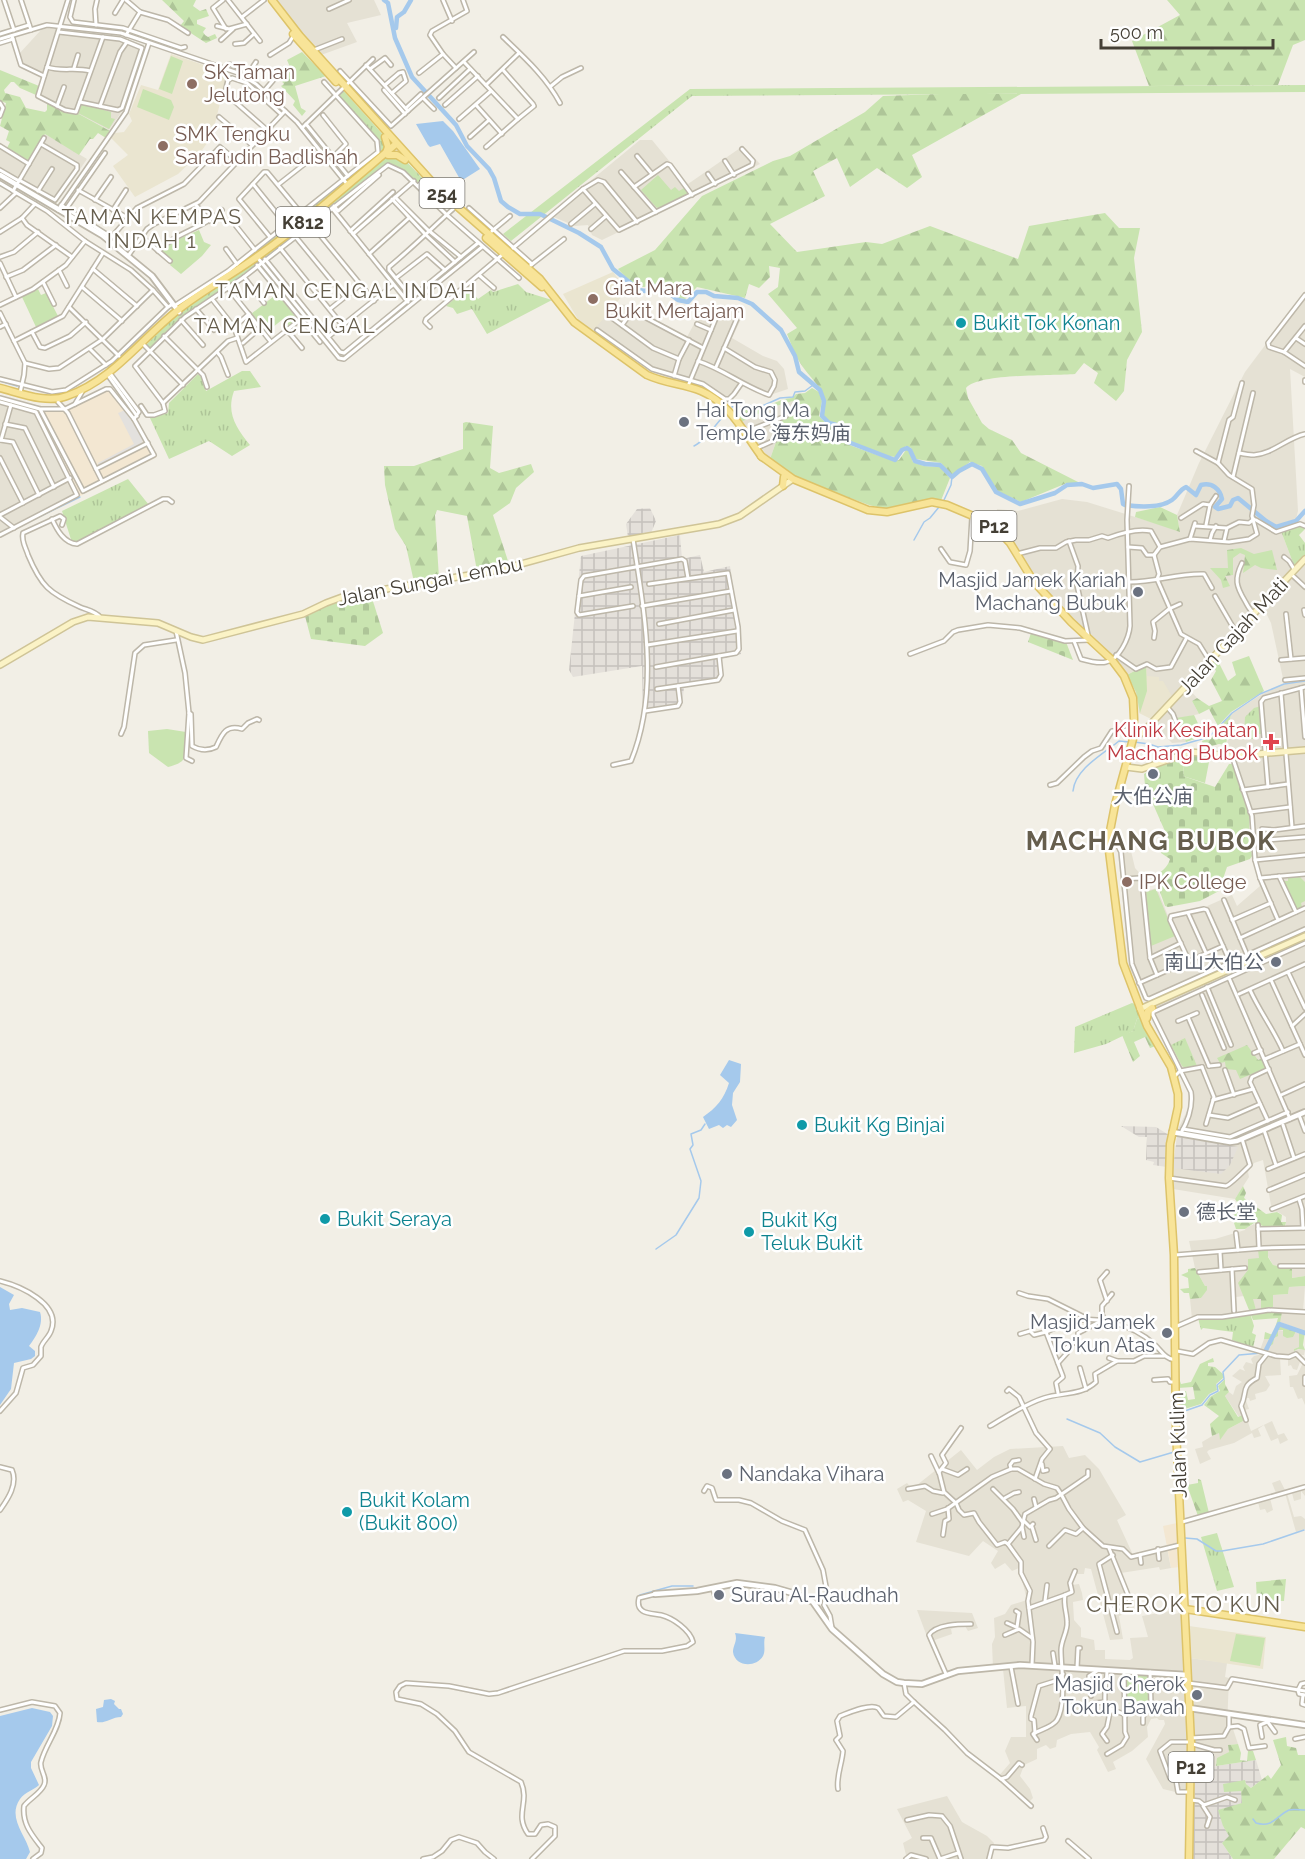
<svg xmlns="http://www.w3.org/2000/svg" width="1305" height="1859" font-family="Raleway,'Noto Sans SC',sans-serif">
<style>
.residential{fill:#e5e1d4}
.commercial{fill:#f3e7d2}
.industrial{fill:url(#industrial-grid)}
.education{fill:#eae5d0}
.grass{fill:url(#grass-tufts)}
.forest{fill:url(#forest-firs)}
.cemetery{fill:url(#cemetery-stones)}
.park{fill:#c9e4b0}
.parking{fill:#e3e1de}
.water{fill:#a5c9ec}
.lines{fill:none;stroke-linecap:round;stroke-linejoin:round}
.stream{stroke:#a5c9ec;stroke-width:1.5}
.river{stroke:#a5c9ec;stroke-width:4.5}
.minor-casing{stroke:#bdb7a9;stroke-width:6}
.tertiary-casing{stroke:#bdb7a9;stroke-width:8}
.secondary-casing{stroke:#cfc497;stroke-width:8}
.primary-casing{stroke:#ddc369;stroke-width:9}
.minor{stroke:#fff;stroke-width:3}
.tertiary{stroke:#fff;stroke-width:4.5}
.secondary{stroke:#fbf3c6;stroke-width:5}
.primary{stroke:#f8e498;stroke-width:6}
.education-dot{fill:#8d6e63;stroke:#fff;stroke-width:2}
.culture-dot{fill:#0f9aa8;stroke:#fff;stroke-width:2}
.worship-dot{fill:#6b7280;stroke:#fff;stroke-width:2}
.health-dot{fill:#e0444e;stroke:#fff;stroke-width:2}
.labels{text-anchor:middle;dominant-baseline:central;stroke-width:5;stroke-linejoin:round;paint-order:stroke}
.shield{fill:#fff;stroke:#7c7972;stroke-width:1.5}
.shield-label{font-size:18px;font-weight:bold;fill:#443f35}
.education-label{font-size:20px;fill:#785e54;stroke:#fff;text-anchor:start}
.culture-label{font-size:20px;fill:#0d838f;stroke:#fff;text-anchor:start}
.worship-label{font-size:20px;fill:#5b616d;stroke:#fff;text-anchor:start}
.street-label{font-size:20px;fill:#443f35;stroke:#fff}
.health-label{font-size:20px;fill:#be3a42;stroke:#fff;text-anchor:end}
.neighbourhood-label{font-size:21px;letter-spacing:1.5px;fill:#665e4d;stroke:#fff}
.quarter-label{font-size:22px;letter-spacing:1.5px;fill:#665e4d;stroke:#fff}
.district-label{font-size:26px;font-weight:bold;letter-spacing:1.5px;fill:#665e4d;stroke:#fff}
</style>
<defs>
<pattern id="industrial-grid" width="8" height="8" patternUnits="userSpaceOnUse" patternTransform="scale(1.5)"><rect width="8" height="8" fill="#e4e0da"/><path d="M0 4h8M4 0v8" fill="none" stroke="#c5c1bc"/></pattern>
<pattern id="grass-tufts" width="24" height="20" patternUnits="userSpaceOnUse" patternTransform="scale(1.5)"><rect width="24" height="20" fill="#c9e4b0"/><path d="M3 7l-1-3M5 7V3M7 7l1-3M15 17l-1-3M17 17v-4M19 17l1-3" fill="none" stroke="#aec598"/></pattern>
<pattern id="forest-firs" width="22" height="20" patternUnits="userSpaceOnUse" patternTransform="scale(1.5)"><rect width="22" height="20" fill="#c9e4b0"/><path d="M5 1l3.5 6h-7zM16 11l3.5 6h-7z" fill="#aec598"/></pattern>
<pattern id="cemetery-stones" width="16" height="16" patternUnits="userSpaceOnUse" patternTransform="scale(1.5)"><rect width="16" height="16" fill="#c9e4b0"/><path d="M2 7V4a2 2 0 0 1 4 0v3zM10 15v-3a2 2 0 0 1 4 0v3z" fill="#aec598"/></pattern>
</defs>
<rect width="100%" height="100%" fill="#f2efe6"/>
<g class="residential">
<polygon points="275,0 374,0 381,15 347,23 357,42 321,55"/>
<polygon points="48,28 120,37 144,45 145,49 125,107 109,130 77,113 38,97 46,75 23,64 19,54 41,30"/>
<polygon points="45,134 87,159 56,204 0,171 0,145 29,162"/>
<polygon points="640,140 652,140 688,184 743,146 760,164 602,240 592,235 588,225 575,226 549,215"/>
<polygon points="1305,292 1305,377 1290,369 1298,511 1296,519 1286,522 1281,531 1295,568 1173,698 1159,681 1147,677 1145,665 1127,675 1120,663 1071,617 1035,577 1006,532 996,525 997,509 1018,511 1062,499 1087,502 1180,531 1177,515 1199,463 1245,372"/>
<polygon points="615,304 629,305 687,337 701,311 739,311 742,317 732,338 763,356 777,361 784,369 788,389 767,396 742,385 733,398 735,402 730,405 702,386 664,376 650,370 594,329"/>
<polygon points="0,397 36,405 80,496 0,535"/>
<polygon points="793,401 794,403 781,428 770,459 741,422 773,407"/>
<polygon points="1305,563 1305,680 1284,683 1271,623 1263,607"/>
<polygon points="1305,681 1305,1276 1292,1278 1292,1269 1273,1265 1268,1256 1259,1258 1249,1267 1244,1296 1236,1297 1237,1313 1198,1316 1192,1319 1190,1299 1201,1298 1205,1286 1195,1268 1189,1241 1215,1239 1245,1230 1246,1228 1254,1224 1257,1227 1286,1227 1286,1217 1278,1212 1272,1211 1263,1160 1254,1163 1248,1172 1249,1177 1235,1199 1173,1189 1173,1168 1178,1129 1188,1109 1189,1093 1129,967 1118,852 1115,840 1118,838 1125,849 1131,851 1135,868 1144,878 1145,891 1157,888 1168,916 1205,907 1232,895 1237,906 1260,886 1254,860 1254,819 1232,754 1227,745 1231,714 1259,696 1274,688 1285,684"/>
<polygon points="1188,688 1197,698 1192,701 1199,714 1176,719 1186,742 1172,743 1154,725"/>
<polygon points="1305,1286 1303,1311 1305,1310 1305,1331 1280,1322 1281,1312 1257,1313 1252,1299 1261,1299 1273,1307 1273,1295 1288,1294 1289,1287"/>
<polygon points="1278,1330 1299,1333 1299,1347 1294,1349 1305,1350 1304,1355 1301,1355 1305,1361 1305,1405 1302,1398 1298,1399 1293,1387 1290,1387 1289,1376 1297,1375 1303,1363 1300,1362 1297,1370 1293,1369 1291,1365 1288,1366 1288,1358 1280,1358 1281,1375 1265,1376 1270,1385 1266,1391 1255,1394 1256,1399 1250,1401 1249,1398 1245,1398 1249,1409 1244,1410 1251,1431 1272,1421 1278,1435 1284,1433 1288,1440 1280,1444 1278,1438 1271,1441 1264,1425 1258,1429 1261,1436 1254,1438 1252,1433 1234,1443 1209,1450 1207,1452 1211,1459 1200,1464 1195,1449 1203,1447 1202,1442 1219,1432 1220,1439 1228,1429 1245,1420 1239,1417 1225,1396 1229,1392 1233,1395 1236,1386 1242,1382 1232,1376 1240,1369 1245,1371 1243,1367 1246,1362 1253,1364 1251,1359 1254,1356 1263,1354 1260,1350 1264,1339 1269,1339 1267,1347 1270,1347"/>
<polygon points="1063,1446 1069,1458 1085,1455 1099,1469 1126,1515 1117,1520 1134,1557 1167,1548 1171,1568 1160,1570 1159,1567 1121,1573 1135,1610 1119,1616 1123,1639 1110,1640 1091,1569 1085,1568 1084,1574 1075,1574 1072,1585 1079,1584 1082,1593 1083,1600 1073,1602 1074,1620 1081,1628 1081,1637 1094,1640 1095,1650 1105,1650 1105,1659 1130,1660 1133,1658 1130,1638 1148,1637 1142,1616 1170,1611 1172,1615 1182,1612 1191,1676 1190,1658 1227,1663 1225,1677 1229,1678 1227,1727 1233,1729 1238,1744 1228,1745 1229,1752 1217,1761 1216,1766 1189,1778 1188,1795 1163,1789 1146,1759 1165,1724 1164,1720 1159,1720 1157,1718 1151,1719 1147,1727 1148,1737 1132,1751 1113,1762 1116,1769 1108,1772 1097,1750 1099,1747 1090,1732 1071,1734 1057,1740 1056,1747 1050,1749 1046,1745 1037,1749 1037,1759 1024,1765 1020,1776 1030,1789 1033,1798 1026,1805 997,1778 1010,1763 1005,1751 1011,1737 1026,1737 1026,1706 1007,1708 1003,1669 993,1668 992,1644 995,1637 994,1618 1005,1614 1011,1605 1027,1600 1019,1568 1012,1571 1005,1563 995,1569 991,1563 998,1551 983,1541 969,1556 916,1542 926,1511 908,1500 903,1502 897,1489 907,1483 912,1489 961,1450 977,1470 994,1457 1010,1449"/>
<polygon points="1280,1480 1285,1490 1305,1486 1305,1496 1301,1491 1301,1499 1294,1501 1292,1493 1287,1493 1294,1517 1301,1516 1305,1519 1305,1529 1296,1532 1285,1493 1270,1498 1273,1510 1267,1513 1265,1509 1260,1510 1257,1498 1276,1493 1272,1483"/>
<polygon points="917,1610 972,1613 978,1628 968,1631 965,1626 960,1625 951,1629 952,1634 929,1642"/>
<polygon points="947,1796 962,1822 987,1836 994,1843 990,1859 907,1859 903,1843 912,1838 897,1809"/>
</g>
<g class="commercial">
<polygon points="107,386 112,387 134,414 157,457 80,496 36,405 53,409 68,406"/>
<polygon points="1177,1523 1180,1567 1171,1568 1163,1526"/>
</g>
<g class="industrial">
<polygon points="650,508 656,521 651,533 628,537 626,524 637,509"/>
<polygon points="680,535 682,559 700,555 704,572 730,566 741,654 722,659 722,681 684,687 682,706 643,713 642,666 573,677 569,670 581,556"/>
<polygon points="1121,1126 1156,1127 1169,1135 1167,1167 1153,1165 1154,1162 1146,1160 1147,1137 1139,1137"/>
<polygon points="1177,1137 1238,1147 1230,1165 1221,1174 1173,1168"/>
<polygon points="1256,1760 1262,1780 1251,1788 1246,1784 1246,1781 1241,1790 1242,1803 1223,1826 1230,1836 1222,1843 1233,1859 1192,1859 1195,1776 1216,1766"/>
</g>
<g class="education">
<polygon points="171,54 204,65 208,74 219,77 227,74 212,136 200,153 178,174 135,197 113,166 128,155 111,138 115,133 124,132 132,121 129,114 141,85 158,90"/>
<polygon points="613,272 627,290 593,331 579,321 563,294"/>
<polygon points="1146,665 1147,676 1159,677 1159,681 1163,681 1173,698 1153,720 1139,713 1136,692 1127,675"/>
<polygon points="1189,1626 1266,1637 1263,1669 1190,1658"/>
</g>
<g class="grass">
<polygon points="1305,85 1305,92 692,96 511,241 503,234 690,89"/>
<polygon points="342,89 385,137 388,144 376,163 388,155 405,160 424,180 418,186 403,172 390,165 244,277 185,317 150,351 145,346 179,312 247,265 177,310 174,306 228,271 378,152 378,144 336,96"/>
<polygon points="518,284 526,292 552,300 487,334 472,309 457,314 453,308 446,306 468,287 478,299 491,290 493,292"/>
<path d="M242 371H250L261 387 234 391C226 413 236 428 250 445L232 456 209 441 169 459 150 418 168 413 169 403 198 374 202 378 206 391Z"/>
<polygon points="128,479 149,505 73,546 62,511"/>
<polygon points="1301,525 1305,529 1299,535 1305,543 1305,556 1295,568 1281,531"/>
<polygon points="1261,706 1262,734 1258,734 1258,739 1249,739 1244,735 1245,717 1254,708"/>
<polygon points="1194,715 1204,736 1186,742 1176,718"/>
<polygon points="1132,1003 1135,1004 1141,1017 1137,1019 1133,1031 1106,1044 1074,1053 1075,1027"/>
<polygon points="1185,1038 1197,1066 1185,1068 1182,1066 1171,1045"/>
<polygon points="1250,1313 1254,1326 1252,1333 1256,1335 1253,1348 1232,1340 1233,1332 1203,1328 1201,1330 1198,1318"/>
<polygon points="1217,1533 1234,1587 1217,1591 1201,1537"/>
</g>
<g class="forest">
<polygon points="162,0 196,0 193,6 200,11 206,9 209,16 197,20 197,24 206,28 203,32 205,35 208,37 215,34 217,38 206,43 180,26 184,21"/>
<polygon points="1167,0 1305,0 1305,40 1293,45 1278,85 1149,86 1132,41 1180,15"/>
<polygon points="302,52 326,76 295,86 301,108 306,111 302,116 293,105 295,101 281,86 284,84 277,76 284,78 289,74 290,67 287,60"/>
<polygon points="0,70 39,86 36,95 20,88 14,82 11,82 4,90 5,93 20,97 26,108 45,112 47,110 47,102 66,112 77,113 110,131 106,138 98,133 93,139 90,139 79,155 45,134 29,161 7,148 10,142 6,140 9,131 0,126 6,103 0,101"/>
<path d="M940 94H1021L912 155 922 177 907 188 877 168 850 187 837 158 813 171 825 196 770 224 797 252 866 242 882 244 930 226 1018 259 1029 226 1105 213 1119 228H1140L1134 258 1142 332 1127 360 1124 391 1116 401 1094 383 1098 373 1084 363 1075 374C1053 376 979 373 966 388L968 398 982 423 989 429 1012 440 1021 453 1082 484 1067 483 1021 502 997 491 982 466 970 462 952 476 941 463 916 459 911 448 906 446 895 457C879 455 855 447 844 436 840 433 839 427 837 423L829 421 823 415C828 387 812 383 799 361 794 353 791 343 787 334L797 328 768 294 778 287 780 268 769 266 770 277 759 288 749 284 745 298 697 287 685 299 679 298 664 283 644 287H635L618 269 655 250 702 196 773 161 790 156 865 112 883 96Z"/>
<path d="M812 388 819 392 822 401 819 416 826 423 835 427 841 442 894 461 899 460 906 450H909L913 462 924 466 940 467 950 478 940 503 927 499 885 509 869 505 796 478 770 459 781 428 778 420 786 418 794 403 793 401 773 407 741 422 734 408C743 405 750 410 759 409 770 407 777 399 792 398L796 394 805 393Z"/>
<polygon points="466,422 493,426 490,468 499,473 531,464 534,472 516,488 510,503 493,515 509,564 477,571 467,516 437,510 435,515 439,578 414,582 406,546 395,529 385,485 384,466 414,466 463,449 463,423"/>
<polygon points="1160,507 1177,515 1180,532 1135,517 1136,512"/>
<polygon points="1241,548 1254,554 1272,550 1277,570 1261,568 1255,565 1243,573 1245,555 1240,553 1233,558 1233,575 1225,576 1230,586 1223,588 1221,580 1210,568 1228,568 1227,550"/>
<polygon points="1249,656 1264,691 1231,712 1218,726 1209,709 1199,714 1192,701 1197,698 1209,706 1222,701 1211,680 1216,671 1211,664 1216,657 1228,681 1236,675 1232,662"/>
<polygon points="1231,714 1226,745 1219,744 1204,748 1202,741 1212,737"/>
<polygon points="1186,753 1207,755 1206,758 1200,758 1201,763 1209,762 1205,783 1183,776 1184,763 1181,757"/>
<polygon points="1141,1017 1156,1046 1150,1048 1145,1037 1134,1042 1140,1056 1133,1062 1122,1035 1133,1031 1137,1019"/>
<polygon points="1247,1045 1258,1060 1261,1059 1266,1068 1240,1079 1236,1070 1226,1069 1225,1062 1220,1063 1217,1058"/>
<polygon points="1243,1186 1246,1193 1244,1198 1266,1214 1277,1212 1282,1215 1281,1222 1286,1222 1285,1227 1263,1226 1254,1223 1245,1229 1236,1229 1232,1217 1241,1208 1235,1199"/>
<polygon points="1268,1249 1268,1257 1273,1265 1292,1269 1292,1278 1305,1276 1305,1286 1289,1287 1288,1294 1273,1295 1273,1307 1261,1309 1261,1299 1253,1299 1256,1310 1249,1310 1238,1283 1248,1270 1248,1259 1259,1258 1258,1250"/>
<polygon points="1195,1268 1205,1286 1207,1286 1207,1290 1201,1298 1190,1299 1189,1293 1184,1293 1180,1289 1189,1288 1188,1278 1181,1275 1188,1272 1188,1269"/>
<polygon points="1269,1312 1282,1312 1280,1323 1305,1331 1303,1345 1305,1350 1298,1349 1294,1351 1294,1349 1299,1347 1299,1332 1296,1331 1293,1337 1287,1338 1283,1336 1283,1330 1278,1330 1278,1336 1274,1338 1273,1344 1267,1348 1269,1339 1264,1339 1265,1332 1273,1335 1278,1318 1253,1320 1250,1313"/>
<polygon points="1213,1358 1214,1362 1208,1363 1208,1366 1215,1367 1223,1374 1223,1378 1216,1384 1217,1390 1209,1394 1201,1404 1178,1411 1179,1392 1186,1391 1188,1400 1195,1399 1193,1387 1178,1388 1177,1377 1179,1378 1181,1384 1191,1382 1200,1364"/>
<polygon points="1225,1379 1225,1384 1229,1392 1225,1396 1238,1417 1243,1415 1245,1420 1228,1429 1220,1440 1219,1433 1212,1436 1210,1424 1219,1416 1204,1405 1210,1397 1220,1391 1218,1386"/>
<polygon points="1198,1479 1201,1480 1209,1513 1198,1516 1187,1485 1198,1483"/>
<polygon points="1286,1579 1284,1601 1257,1600 1256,1582"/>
<polygon points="1286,1737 1287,1746 1296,1748 1298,1755 1305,1755 1305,1829 1301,1827 1274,1859 1233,1859 1222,1843 1229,1836 1223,1826 1218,1810 1242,1803 1241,1791 1224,1792 1223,1784 1245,1780 1246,1784 1251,1788 1268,1775 1271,1779 1281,1765 1273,1740"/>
<polygon points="1238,1744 1241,1753 1240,1760 1247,1761 1248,1751 1250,1750 1253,1751 1256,1760 1216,1766 1217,1758 1229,1752 1228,1745"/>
</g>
<g class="cemetery">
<polygon points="371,595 383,633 365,646 311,639 305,616 332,603"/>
<polygon points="1031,633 1066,642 1073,660 1028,642"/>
<path d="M1181 757 1184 763 1183 776 1215 787 1229 764H1234L1250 815 1249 835 1252 856 1250 859 1227 867 1219 891 1200 901 1168 907 1165 906 1154 875C1161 873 1168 867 1170 859L1161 853 1168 842V838L1145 786 1144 774 1147 772 1150 779 1158 776 1155 766Z"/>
</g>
<g class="park">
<polygon points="171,56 183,61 172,94 159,89"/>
<polygon points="143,89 171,100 174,107 169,120 137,107"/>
<polygon points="82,104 111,112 111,118 115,119 109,129 78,113"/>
<polygon points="658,175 671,190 675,187 679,191 684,188 688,194 658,208 656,207 641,190"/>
<polygon points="199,230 204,242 211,245 202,256 181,274 170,265 173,261 162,251 174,241"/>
<polygon points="38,289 41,295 46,293 58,316 36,327 22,297"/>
<polygon points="278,293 297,319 289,326 283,319 267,332 251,314"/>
<polygon points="1146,665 1147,691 1140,713 1136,692 1127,675"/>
<path d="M167 729 186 732C187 739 187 756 182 761 179 764 172 766 168 767L149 753 148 731Z"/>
<polygon points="1300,877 1305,882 1305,901 1301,903 1302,907 1298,909 1295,908 1283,881 1288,881 1288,878"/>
<polygon points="1156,889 1175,936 1151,946 1146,892"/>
<polygon points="1236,1634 1265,1638 1260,1666 1230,1661"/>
<polygon points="1126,1673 1149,1674 1149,1706 1126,1706"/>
</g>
<polygon class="parking" points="125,410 143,440 142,444 99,466 98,463 134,444 118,413"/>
<g class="water">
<polygon points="443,121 453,131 480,169 461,181 440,144 430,147 428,145 416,124"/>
<path d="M729 1060 741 1064 740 1082 733 1093 732 1105 737 1120 731 1127 727 1125 723 1128 719 1125 709 1129 703 1117C716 1108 724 1099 729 1083L720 1075Z"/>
<path d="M0 1287 14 1295 9 1304 10 1310 22 1308 40 1312C44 1324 36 1337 29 1346L35 1351V1356L31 1359 14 1363 11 1389 0 1405Z"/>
<path d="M735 1633 765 1637C763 1643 766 1650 763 1656 756 1668 735 1667 733 1652 733 1645 738 1641 735 1633Z"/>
<path d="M111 1699 115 1701 114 1704 119 1709H121L123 1714 121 1717C112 1717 105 1724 97 1722L96 1709 103 1707 104 1700Z"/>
<path d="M32 1708 50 1712 53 1716 52 1726 31 1762V1768L39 1785C34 1790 25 1792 20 1799 7 1818 26 1835 30 1852L26 1859H0V1716Z"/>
</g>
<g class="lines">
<g class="stream">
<polyline points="0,381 17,386"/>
<polyline points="732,407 740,404 760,407 780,398 793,397 795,392 805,391 813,385"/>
<path d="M694 446C706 440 716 424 726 413"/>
<polyline points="944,500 951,485 952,477"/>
<polyline points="20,526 80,497"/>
<polyline points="914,540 924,522 930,518 939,507"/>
<polyline points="1134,742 1149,744 1158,747 1181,745 1209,737 1232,713 1260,694 1284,684 1305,681"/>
<path d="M1073 791C1075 769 1103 754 1119 741L1129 742"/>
<polyline points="656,1249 676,1235 699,1198 701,1181 690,1149 693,1145 691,1134 701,1130 705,1124"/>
<polyline points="1067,1419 1100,1433 1115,1447 1140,1462 1174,1452"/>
<polyline points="1180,1451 1179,1413 1202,1405 1210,1395 1218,1391 1217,1385 1224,1379 1223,1372 1239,1355 1262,1353"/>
<polyline points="1185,1538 1197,1539 1216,1551 1222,1551 1263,1544 1304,1530"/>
<polyline points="640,1595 672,1586 693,1586"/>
<path d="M1253 1819 1256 1823C1273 1828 1276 1816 1289 1810 1293 1809 1300 1810 1305 1810"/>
</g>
<g class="river">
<path d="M384 0 388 3 395 38 412 77 456 125 467 146 489 169 494 178 501 201 508 207 520 214H540L579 233 601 247 613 269 639 290 645 291 656 286 661 287 678 300 688 302 697 292H706L714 296 738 298 752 304 781 330 795 356 799 372 820 390 824 401 822 416 829 423 836 425 843 440 895 460 902 450 907 448 910 450 915 461 925 464 940 465 952 477 959 471 972 464 982 469 996 492 1020 504 1055 493 1067 485 1082 484 1093 488 1117 484 1121 489 1123 504 1125 505C1139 507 1161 508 1172 500 1178 496 1179 490 1186 487L1196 495 1201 485C1212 482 1220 489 1222 499L1215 507 1218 509 1230 506 1233 500 1238 498 1266 521 1276 527 1296 521 1305 511"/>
<polyline points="396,28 397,17 404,12 411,0"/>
<polyline points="1265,1352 1279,1324 1305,1333"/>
</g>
<g class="minor-casing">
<g id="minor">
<polyline points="4,0 14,30"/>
<polyline points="21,0 31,30"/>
<polyline points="68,0 38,96 65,110 76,112 103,37"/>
<polyline points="74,0 70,17 73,22 123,28 181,48 185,47"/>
<polyline points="126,0 140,12"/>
<polyline points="223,0 213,8 226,29"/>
<polyline points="228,0 260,41"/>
<polyline points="443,0 452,21"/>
<polyline points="329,9 349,0"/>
<polyline points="140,12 168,20 188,33"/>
<polyline points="115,13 123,0"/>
<polyline points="242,17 264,0"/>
<polyline points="96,25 95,9 97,0"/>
<polyline points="217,26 229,29 247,24"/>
<polyline points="59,32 120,39 142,48 122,108 118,110 80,102"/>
<polyline points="0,34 29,25"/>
<polyline points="126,35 140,12"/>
<polyline points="12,36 21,65 44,76"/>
<path d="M503 37C525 58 546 77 560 103"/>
<polyline points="0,39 47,25 121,33 238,73 256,84 297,122 347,184"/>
<polyline points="221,40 233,29"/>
<polyline points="0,43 13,39"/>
<polyline points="235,44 244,43 254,34"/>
<polyline points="314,50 342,39"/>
<polyline points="270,55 289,43 294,35"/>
<polyline points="464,62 518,119 534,106 533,104 503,70"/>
<polyline points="229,64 250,71"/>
<polyline points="366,65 408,111"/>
<path d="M47 67C61 72 76 67 90 71"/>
<polyline points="74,68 78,55"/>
<polyline points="456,68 443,54 430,35 432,31 467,11 463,0"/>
<polyline points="370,69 385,58 391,65"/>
<polyline points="340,71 391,126 474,52"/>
<polyline points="419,73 443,54"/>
<polyline points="246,77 256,62"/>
<polyline points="385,85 399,73 403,72 406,81 392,93"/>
<polyline points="486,85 519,53"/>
<polyline points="551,86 562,77 581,68"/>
<polyline points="384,90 405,114"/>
<polyline points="264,91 276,77"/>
<polyline points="423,98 434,109"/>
<polyline points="439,98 470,69"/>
<polyline points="0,103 3,108 0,116"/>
<polyline points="445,105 478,76"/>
<polyline points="476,105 502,134"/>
<polyline points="57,106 64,87"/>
<polyline points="100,106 120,52 127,42"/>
<polyline points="406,108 421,94"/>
<polyline points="323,115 346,144 333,157"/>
<polyline points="219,117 252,145"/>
<polyline points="459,119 491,91"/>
<polyline points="306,124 348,176"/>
<polyline points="302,128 373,59"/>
<polyline points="267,130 225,93 228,80 232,78 247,83 281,114"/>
<polyline points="470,137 489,120"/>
<polyline points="0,146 29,164"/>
<polyline points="486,147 518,119"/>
<polyline points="637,156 652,174"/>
<polyline points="725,161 734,175"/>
<polyline points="0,170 19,181"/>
<polyline points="621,172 656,212"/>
<polyline points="708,174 715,184"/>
<polyline points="19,180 55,200 77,169 77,165 41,144"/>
<polyline points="0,183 47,211 85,241 131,270 153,290 168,307"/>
<polyline points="253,184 286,225"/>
<polyline points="279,184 321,151"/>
<polyline points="418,186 424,180"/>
<polyline points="634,187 667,164 670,165 692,195"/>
<polyline points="583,189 619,230 752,165 753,161 742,149"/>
<polyline points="78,190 128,218"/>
<polyline points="13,191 44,138"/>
<polyline points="38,191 52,169"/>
<polyline points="395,197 428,230 461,257"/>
<polyline points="392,199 425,234 455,262"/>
<polyline points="95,200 111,177"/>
<polyline points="61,205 111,237"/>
<polyline points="196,205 210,221"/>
<polyline points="334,206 338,211 379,175"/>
<polyline points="0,208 16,193"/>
<polyline points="332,208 408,302"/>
<polyline points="469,208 532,264"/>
<polyline points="66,209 105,153"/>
<polyline points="58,210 126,112 149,43"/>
<polyline points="113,210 126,190"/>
<polyline points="22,218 27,225 72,257"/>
<polyline points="311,224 374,301"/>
<polyline points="571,224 595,204"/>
<polyline points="236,226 255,250"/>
<polyline points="591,229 606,216"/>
<polyline points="350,231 393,192"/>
<polyline points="492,231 510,216"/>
<polyline points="0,232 22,218 35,204"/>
<polyline points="353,234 414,181"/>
<polyline points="295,236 345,297"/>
<polyline points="142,237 170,261"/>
<polyline points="270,237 239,199 264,172 267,172 301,213"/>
<polyline points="109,240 137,208 184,184 220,147 237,161"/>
<polyline points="280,248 343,326"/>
<polyline points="513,248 583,189 598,180 604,182 637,222"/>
<polyline points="226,249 237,264"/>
<path d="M158 251C176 232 203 229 222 210"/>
<polyline points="369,254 409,218"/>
<polyline points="128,256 147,229 154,224 199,202 285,111"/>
<polyline points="0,257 14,252 38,232"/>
<polyline points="257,257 339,358 344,359 482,247"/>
<polyline points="265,259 340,352 344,353 478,243"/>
<polyline points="0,263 16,297"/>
<polyline points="257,265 320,342"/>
<polyline points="531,265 564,239"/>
<polyline points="93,269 137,306"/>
<polyline points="59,270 67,286"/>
<polyline points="479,275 494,288"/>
<polyline points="6,277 23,270 56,245"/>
<polyline points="244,277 264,303"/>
<polyline points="396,278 427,254 445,270"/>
<polyline points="43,282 54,304"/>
<polyline points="82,287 122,321"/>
<polyline points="228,288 271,342"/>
<polyline points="1305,295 1268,343 1269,347 1284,352 1305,366"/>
<path d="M412 298 389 270V267C412 248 432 228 453 209"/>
<polyline points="212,299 234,327 246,362 301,319"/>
<polyline points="0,305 33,289 66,265 85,241"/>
<polyline points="174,306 228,271 378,152 377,141 324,82"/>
<polyline points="69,307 119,356"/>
<polyline points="196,309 214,330"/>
<polyline points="330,309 360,285"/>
<polyline points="0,313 25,363 24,375 20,393"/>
<polyline points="608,315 653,348 679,359"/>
<polyline points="181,320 203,345"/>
<polyline points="697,324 711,330"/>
<polyline points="622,325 630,314 637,313 703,348"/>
<polyline points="0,327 6,324"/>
<polyline points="234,327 249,314"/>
<polyline points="430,327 425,322 426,319 503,254"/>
<polyline points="287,330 302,348"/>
<polyline points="597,330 652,369 703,384 725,399 729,399 734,394 741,384"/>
<polyline points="32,332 40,347 45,348 70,336 86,322"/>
<polyline points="164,336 203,375 207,387"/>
<polyline points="328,337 393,285"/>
<polyline points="1296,338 1305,344"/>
<polyline points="14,341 63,316 103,253"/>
<polyline points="243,343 260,328"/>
<polyline points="143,344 183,385"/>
<polyline points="90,349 106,365"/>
<polyline points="217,352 221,357 228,375"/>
<polyline points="1284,352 1305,326"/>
<path d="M698 361C723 369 743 386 769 395L774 386 775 380 771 372 755 367 724 348"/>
<polyline points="25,363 49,369 59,368 103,339 153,290"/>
<polyline points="716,367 739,314"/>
<polyline points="109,372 139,412 134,419"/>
<polyline points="107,374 137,416"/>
<polyline points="674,376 679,359 689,340"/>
<polyline points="0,379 52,392 66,390 112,361 168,307 173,304"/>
<polyline points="1305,380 1305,382"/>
<polyline points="688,386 718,313"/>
<polyline points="0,398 40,409 65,409 106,389 110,389 134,419 154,455 83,491 40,409"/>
<polyline points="0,402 36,412 77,495 0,535"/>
<polyline points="58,402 68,413 102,481"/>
<polyline points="163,403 228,341 237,338"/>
<polyline points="75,404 82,392"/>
<polyline points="141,406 147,415 154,415 165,411 163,403 135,366 185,317 244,277 388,165 403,172 447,215 519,278"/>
<polyline points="5,424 25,428 54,487"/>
<polyline points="750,430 786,416"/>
<polyline points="0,440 13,442 39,495"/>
<polyline points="1,440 11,405"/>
<polyline points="757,448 775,440 779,430 776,420"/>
<path d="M1239 453C1244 454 1250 455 1254 455 1272 454 1287 438 1305 434"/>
<polyline points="0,458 23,503"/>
<polyline points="1218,463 1229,420 1233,417 1242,383"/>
<polyline points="96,469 148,443"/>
<polyline points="1233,477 1253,393"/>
<polyline points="0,515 70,478"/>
<polyline points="0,517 14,528"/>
<polyline points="1181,518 1203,504 1210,505"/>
<path d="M52 519C57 530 64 543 77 544L163 499H168L172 502"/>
<polyline points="1256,520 1276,532 1300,524 1305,526"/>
<path d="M62 525 64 519 60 516 23 533C21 541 26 548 28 555 41 586 49 593 80 607 87 610 95 611 100 617"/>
<polyline points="1206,525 1210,505 1216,496"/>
<polyline points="1195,526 1226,528"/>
<polyline points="1190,539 1195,523"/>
<polyline points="1210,540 1212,533 1216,526"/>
<polyline points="1069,541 1078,566 1077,585 1088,635"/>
<polyline points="1224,541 1227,528 1239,522 1249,523 1254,519"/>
<polyline points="1128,547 1142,548 1147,555 1154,555"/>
<polyline points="941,549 950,562 966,565 970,551 972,517"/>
<path d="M1017 554 1040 548H1056L1066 542 1076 540H1089L1102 536 1108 538C1121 533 1137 528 1151 531L1160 547"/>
<polyline points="1154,555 1160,547 1190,539 1229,542 1249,539 1257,534 1252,516 1254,505 1252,489 1229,475 1218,463 1196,451"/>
<polyline points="1154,555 1159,574 1157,579 1181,634 1199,644 1209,660"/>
<polyline points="1284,557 1289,561 1294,569"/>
<path d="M1242 563C1234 579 1236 586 1245 601 1248 606 1249 610 1254 613"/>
<polyline points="1291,574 1305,587"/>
<path d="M1130 582C1156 582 1178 573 1204 574L1212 588"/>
<polyline points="649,584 728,573 738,627 739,649 736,653 656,667"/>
<polyline points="579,596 631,587"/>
<polyline points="1215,596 1233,627 1238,631"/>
<polyline points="633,606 579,615 577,612 581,580 584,576 682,559 685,561 688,578"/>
<polyline points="642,606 731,591"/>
<polyline points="1304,610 1305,615"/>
<polyline points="1286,614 1291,659"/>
<polyline points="659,624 734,610"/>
<polyline points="176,631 185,673 189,713 186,758 192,761"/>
<polyline points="1154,638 1155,631 1153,622 1169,609 1180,604"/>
<path d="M1074 641 1081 659C1088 661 1099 664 1106 662 1119 660 1129 638 1130 626L1127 520 1129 486"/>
<polyline points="647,645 737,631"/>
<polyline points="910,654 944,641 953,632 958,630 988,625 1020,628 1065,641 1089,640"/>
<polyline points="1116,655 1136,669 1147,664 1156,669 1171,667 1186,639"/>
<polyline points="1281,660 1305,658"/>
<polyline points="1285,680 1305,678"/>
<polyline points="1301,688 1305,737"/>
<polyline points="657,689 718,680 721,675 719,656"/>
<polyline points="1281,693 1292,827"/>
<polyline points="1167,707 1173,714 1179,730"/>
<polyline points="645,711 678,706 680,702 678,686"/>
<path d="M189 713 191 714 192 746C199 750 208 751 216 747 222 734 226 724 242 729L248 723 257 719 259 720"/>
<polyline points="121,734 124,727 135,653 144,645 176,640"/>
<polyline points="1232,756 1252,816 1255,860 1260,878 1278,920"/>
<path d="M613 765 631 761C660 690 644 612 633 539"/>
<polyline points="1050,785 1057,783 1084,757 1092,751 1101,748 1112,731 1132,730"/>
<polyline points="1268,787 1261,702 1264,698 1305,687"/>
<polyline points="1243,790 1288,784"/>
<polyline points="1250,812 1290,807"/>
<polyline points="1262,829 1274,830 1305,826"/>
<polyline points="1111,832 1121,852 1132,964 1146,998 1149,999 1305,929"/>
<polyline points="1254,841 1305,837"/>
<polyline points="1255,860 1305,855"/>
<polyline points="1279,876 1296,912"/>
<polyline points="1260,878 1305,874"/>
<polyline points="1124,879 1139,878 1142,880 1150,958 1157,975"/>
<polyline points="1224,900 1248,957"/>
<polyline points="1188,913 1206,953"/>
<polyline points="1232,920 1271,903"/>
<polyline points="1240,938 1305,908"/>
<polyline points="1150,958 1181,943"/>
<polyline points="1189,961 1170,920 1171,916 1204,909 1207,910 1231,964"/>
<polyline points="1288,972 1305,1008"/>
<polyline points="1229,978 1290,1119"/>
<polyline points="1271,980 1305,1055"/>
<polyline points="1139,983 1223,946"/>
<polyline points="1207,987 1231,1045"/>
<path d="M1250 990C1260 1012 1274 1030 1283 1051"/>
<polyline points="1239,994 1305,964"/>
<polyline points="1202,995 1224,1048"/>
<polyline points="1188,1017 1209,1066"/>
<polyline points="1178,1021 1197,1013"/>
<polyline points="1292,1026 1305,1014"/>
<polyline points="1254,1053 1261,1050"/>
<polyline points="1265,1059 1300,1044"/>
<polyline points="1209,1066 1219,1065"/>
<polyline points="1202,1067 1214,1097 1206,1124"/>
<polyline points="1225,1070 1234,1095"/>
<polyline points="1175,1076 1180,1071 1202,1067"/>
<polyline points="1281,1095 1305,1084"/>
<polyline points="1213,1100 1253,1089"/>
<polyline points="1209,1115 1228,1118 1260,1104"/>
<polyline points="1299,1115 1305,1131"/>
<polyline points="1268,1121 1250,1082 1252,1077 1269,1069"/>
<polyline points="1283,1125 1294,1158"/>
<polyline points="1183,1129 1230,1137 1288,1112"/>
<polyline points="1264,1130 1276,1165"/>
<path d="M1181 1133C1188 1121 1193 1106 1191 1092L1153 1015V1012L1305 943"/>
<polyline points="1268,1169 1305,1154"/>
<path d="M1169 1178 1226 1186C1230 1185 1246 1169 1250 1165L1242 1139"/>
<polyline points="1269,1190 1305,1175"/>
<polyline points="1299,1199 1302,1209 1303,1228"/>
<polyline points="1272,1209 1305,1196"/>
<polyline points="1258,1225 1259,1247"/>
<polyline points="1258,1229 1305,1228"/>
<polyline points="1236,1233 1238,1250"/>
<polyline points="1220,1252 1221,1270"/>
<polyline points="1175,1255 1264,1248 1305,1247"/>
<polyline points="1280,1266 1305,1266"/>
<polyline points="1232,1269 1234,1311"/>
<polyline points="1107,1272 1100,1280 1107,1301"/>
<polyline points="1199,1272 1245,1268"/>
<path d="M0 1281C20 1286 62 1304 51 1331 49 1337 43 1341 41 1347V1356L33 1365 23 1368 16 1393 0 1411"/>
<polyline points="1019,1293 1028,1296 1048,1299 1086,1318"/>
<polyline points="1105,1322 1102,1314 1102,1306 1112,1294"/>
<polyline points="1175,1327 1198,1317 1222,1317 1269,1310 1305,1312"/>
<polyline points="1020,1334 1030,1331 1034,1335 1046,1332"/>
<polyline points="1177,1351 1193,1354 1209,1343 1221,1340 1276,1356 1289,1357 1296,1354 1305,1363"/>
<polyline points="1109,1358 1117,1361 1134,1361 1144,1356 1164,1356"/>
<polyline points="1058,1363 1067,1353 1066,1348 1078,1340 1078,1333 1101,1321"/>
<polyline points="1080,1368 1086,1389"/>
<polyline points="1305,1377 1305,1384"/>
<polyline points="1154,1380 1168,1379 1170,1382 1175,1382"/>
<polyline points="1007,1391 1009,1389 1019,1397 1036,1433 1050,1449 1042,1459 1035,1479"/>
<path d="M1058 1393 1056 1383 1063 1377 1062 1374 1046 1332C1053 1329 1060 1325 1067 1323 1095 1314 1132 1324 1154 1344 1161 1350 1165 1359 1175 1360"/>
<path d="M1246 1420 1241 1406C1248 1392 1240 1387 1257 1378L1259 1364 1267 1354"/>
<path d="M990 1426C1007 1416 1025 1404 1044 1398 1062 1392 1081 1396 1096 1382L1095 1374 1117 1361"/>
<polyline points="961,1428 942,1455 946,1463 939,1472 944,1492 956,1503 959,1510 964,1515 974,1513 979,1522 997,1545 1005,1542 1008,1544"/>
<polyline points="931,1456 939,1473"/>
<polyline points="1042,1464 1043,1471 1047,1470"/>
<path d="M0 1467 12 1470C18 1484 8 1499 0 1510"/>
<polyline points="942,1469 958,1475 967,1469"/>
<polyline points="1011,1469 1010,1465 1013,1461 1019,1460"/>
<polyline points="908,1489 925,1486 933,1491 943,1493"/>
<polyline points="993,1489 1013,1509 1023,1523"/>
<polyline points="704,1491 707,1486 712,1488 716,1500 739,1500 751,1503 782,1521 805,1530 823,1570 827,1592 824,1605 830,1616 832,1628"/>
<polyline points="1005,1498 1014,1493 1019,1492"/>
<polyline points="1034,1499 1036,1507"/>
<polyline points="932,1514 947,1509 992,1477 1011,1469 1018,1469 1044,1484 1057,1488 1061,1494 1069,1509 1083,1528 1103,1546 1123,1549 1131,1557 1180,1545"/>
<polyline points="1024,1521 1030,1527 1033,1524"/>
<polyline points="1182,1522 1305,1487"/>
<polyline points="1022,1527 1024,1537"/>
<polyline points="1032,1527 1036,1540"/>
<polyline points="943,1535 945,1521 949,1519 948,1508"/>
<polyline points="1049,1546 1065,1530 1076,1534 1083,1528"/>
<polyline points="1109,1548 1130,1600 1127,1605 1112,1609"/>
<polyline points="1158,1549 1159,1559"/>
<polyline points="1113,1555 1099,1564 1117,1632"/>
<polyline points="1140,1555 1141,1563"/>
<polyline points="713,1589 715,1596"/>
<polyline points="1045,1601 1047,1585"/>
<polyline points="1029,1608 1065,1595"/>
<polyline points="1016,1611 1019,1613 1017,1627"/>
<polyline points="1007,1623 1016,1627"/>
<polyline points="1005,1635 1019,1629 1032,1638"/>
<polyline points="1053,1653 1055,1666"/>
<polyline points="1032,1665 1033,1642 1028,1601 1030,1591 1021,1573 1021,1562 1008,1544 1022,1527 1025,1514 1049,1500 1056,1498 1088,1476 1088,1471"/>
<polyline points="1011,1667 1018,1704"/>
<polyline points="1077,1668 1078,1648 1080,1648"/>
<path d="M946 1674 929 1635C936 1624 959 1624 971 1624"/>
<polyline points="904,1683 906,1694 914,1702 945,1730 967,1753 1001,1779 1031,1806"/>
<polyline points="1188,1683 1227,1688 1232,1679 1305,1691"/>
<polyline points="1298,1690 1299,1694 1305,1695"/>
<polyline points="1298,1690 1301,1684 1305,1683"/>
<polyline points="1303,1695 1302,1704 1305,1705"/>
<polyline points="1091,1696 1089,1676 1097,1671"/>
<path d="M1105 1702C1104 1690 1107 1681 1107 1670"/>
<polyline points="1095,1703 1105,1702 1112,1710"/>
<path d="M0 1710 32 1702 55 1706 60 1713C59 1730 45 1745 41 1762 39 1770 48 1777 44 1785 41 1793 29 1799 24 1806 22 1824 32 1835 42 1848L41 1853 33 1859"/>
<polyline points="1267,1721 1275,1732"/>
<polyline points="1143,1723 1143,1717 1151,1704 1150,1672"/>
<polyline points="1229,1727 1238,1726 1244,1729 1249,1748 1265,1746"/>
<polyline points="1035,1733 1034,1720 1031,1719 1031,1716 1039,1686 1055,1681 1063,1674"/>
<polyline points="1262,1737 1260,1725 1267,1722"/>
<polyline points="1191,1738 1224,1736 1229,1727 1229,1714"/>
<polyline points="1295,1739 1305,1737"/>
<path d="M1037 1740 1033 1734C1039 1730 1053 1727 1057 1720 1067 1703 1061 1668 1061 1650 1061 1640 1068 1631 1067 1622 1067 1613 1063 1605 1065 1595L1072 1592 1070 1583 1075 1571"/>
<polyline points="1107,1741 1102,1734 1107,1727 1110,1712 1113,1710 1126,1715"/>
<polyline points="1193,1744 1214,1750 1220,1750"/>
<polyline points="1107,1754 1122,1745 1127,1737 1125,1732 1124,1671"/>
<polyline points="1191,1764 1197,1766 1202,1764"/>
<polyline points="1001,1779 1007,1777 1019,1763 1022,1765"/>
<path d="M838 1789C836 1777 842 1764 843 1751L836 1740 840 1736 837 1721 840 1716C848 1713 870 1703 878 1708 879 1709 883 1715 884 1716L896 1717 914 1702"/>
<polyline points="1189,1792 1178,1792 1176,1780 1170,1778 1160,1751 1171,1742 1189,1742"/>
<polyline points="1191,1800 1199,1801 1204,1805 1227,1797 1235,1800"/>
<polyline points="1203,1806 1210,1817 1207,1826"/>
<polyline points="907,1820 929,1815 942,1816 950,1826 961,1859"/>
<polyline points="923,1838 931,1838 940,1859"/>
<polyline points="1068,1841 1089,1859"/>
<polyline points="423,1859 433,1857 442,1851 451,1840 459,1837 477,1843 485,1852 494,1859"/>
<path d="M532 1859 555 1836V1827L548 1824 541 1825 535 1834H528C514 1814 530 1803 521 1782L469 1752 455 1731 437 1714 421 1704 397 1699 396 1692 400 1686 406 1683 449 1686 489 1694 498 1693 624 1651H662L687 1646 693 1642C690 1630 673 1618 661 1615 650 1613 635 1614 639 1598L655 1594"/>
<polyline points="906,1859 911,1855 926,1859"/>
<polyline points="940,1859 958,1853"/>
<polyline points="989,1859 992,1847 1008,1848 1044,1840 1046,1837 1043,1828"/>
</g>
</g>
<g class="tertiary-casing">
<g id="tertiary">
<polyline points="0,175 102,235 152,276 179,312"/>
<polyline points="1172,1132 1230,1142 1237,1141 1305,1112"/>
<polyline points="655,1594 697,1591 737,1583 775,1588 796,1594 813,1602 832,1629 883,1674 897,1682 904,1683 922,1684 958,1671 1020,1665 1188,1675"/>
<polyline points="1189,1708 1305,1725"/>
</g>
</g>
<g class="secondary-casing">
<g id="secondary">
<polyline points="0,665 73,622 88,617 158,623 191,637 203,640 303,614 326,603 345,596 499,570 579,548 719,524 740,516 793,479"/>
<polyline points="1133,734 1139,735 1146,729 1305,559"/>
<polyline points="1126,767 1142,769 1190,752 1232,756 1305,750"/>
<polyline points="1140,1009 1305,936"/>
</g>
</g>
<g class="primary-casing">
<g id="primary">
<path d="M272 0 300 36 442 193 540 279 574 322 647 375C664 383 683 384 701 391 730 403 744 433 762 457"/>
<polyline points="293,34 336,82"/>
<polyline points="385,137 388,147 386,153"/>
<polyline points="388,155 397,155 405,160"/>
<polyline points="486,238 542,287"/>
<path d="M0 388C20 393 47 404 67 396 113 380 141 339 178 310 203 290 232 275 258 256 306 222 351 182 396 144"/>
<polyline points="761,456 793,479 868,510 887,512 932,502 947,505 992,524 1010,543 1034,582 1071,622 1112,660 1124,676 1133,698 1134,719 1133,739 1115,805 1110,831 1109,851 1123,963 1147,1026 1171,1067 1178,1094 1178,1107 1170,1144 1169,1178 1174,1255 1176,1430 1191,1743 1189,1859"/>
<polyline points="783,486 784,477"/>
<polyline points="1147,1018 1148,1011 1152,1008"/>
<polyline points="1185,1609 1305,1627"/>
</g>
</g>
<use href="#minor" class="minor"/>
<use href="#tertiary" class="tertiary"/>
<use href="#secondary" class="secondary"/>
<use href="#primary" class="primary"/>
</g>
<g class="education-dot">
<circle cx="192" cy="84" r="6"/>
<circle cx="163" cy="146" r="6"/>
<circle cx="593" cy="299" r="6"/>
<circle cx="1127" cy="882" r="6"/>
</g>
<g class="culture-dot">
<circle cx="961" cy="323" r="6"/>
<circle cx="802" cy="1125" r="6"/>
<circle cx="325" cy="1219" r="6"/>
<circle cx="749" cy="1232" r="6"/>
<circle cx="347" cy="1512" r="6"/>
</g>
<g class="worship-dot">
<circle cx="684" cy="422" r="6"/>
<circle cx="1138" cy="592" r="6"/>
<circle cx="1153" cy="774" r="6"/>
<circle cx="1276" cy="962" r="6"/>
<circle cx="1184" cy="1212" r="6"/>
<circle cx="1167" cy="1333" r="6"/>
<circle cx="727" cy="1474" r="6"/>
<circle cx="719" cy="1595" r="6"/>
<circle cx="1197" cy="1695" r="6"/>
</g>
<path class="health-dot" d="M1268 733h6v6h6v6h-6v6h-6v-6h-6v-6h6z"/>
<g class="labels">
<g class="shield">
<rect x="419.5" y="178" width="45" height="30" rx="4.5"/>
<rect x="276" y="207" width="54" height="30" rx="4.5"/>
<rect x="971.5" y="511" width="45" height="30" rx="4.5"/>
<rect x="1168.5" y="1752" width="45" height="30" rx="4.5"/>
</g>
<g class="shield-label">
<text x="442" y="193">254</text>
<text x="303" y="222">K812</text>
<text x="994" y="526">P12</text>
<text x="1191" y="1767">P12</text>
</g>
<g class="education-label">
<text x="204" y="72">SK Taman<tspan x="204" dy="23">Jelutong</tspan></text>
<text x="175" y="134">SMK Tengku<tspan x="175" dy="23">Sarafudin Badlishah</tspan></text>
<text x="605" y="288">Giat Mara<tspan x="605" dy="23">Bukit Mertajam</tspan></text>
<text x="1139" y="882">IPK College</text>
</g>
<g class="culture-label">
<text x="973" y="323">Bukit Tok Konan</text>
<text x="814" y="1125">Bukit Kg Binjai</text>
<text x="337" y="1219">Bukit Seraya</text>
<text x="761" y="1220">Bukit Kg<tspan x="761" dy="23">Teluk Bukit</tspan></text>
<text x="359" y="1500">Bukit Kolam<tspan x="359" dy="23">(Bukit 800)</tspan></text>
</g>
<g class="worship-label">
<text x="696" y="410">Hai Tong Ma<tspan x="696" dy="23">Temple 海东妈庙</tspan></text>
<text x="1126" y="580" text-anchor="end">Masjid Jamek Kariah<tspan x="1126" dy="23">Machang Bubuk</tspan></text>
<text x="1153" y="796" text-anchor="middle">大伯公庙</text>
<text x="1264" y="962" text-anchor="end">南山大伯公</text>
<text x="1196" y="1212">德长堂</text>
<text x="1155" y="1322" text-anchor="end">Masjid Jamek<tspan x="1155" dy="23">To'kun Atas</tspan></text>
<text x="739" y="1474">Nandaka Vihara</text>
<text x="731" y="1595">Surau Al-Raudhah</text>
<text x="1185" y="1684" text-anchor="end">Masjid Cherok<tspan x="1185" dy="23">Tokun Bawah</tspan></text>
</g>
<g class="street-label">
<text transform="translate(430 581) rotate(-11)">Jalan Sungai Lembu</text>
<text transform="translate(1233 636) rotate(-47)">Jalan Gajah Mati</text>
<text transform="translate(1178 1445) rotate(-92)">Jalan Kulim</text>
</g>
<g class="health-label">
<text x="1258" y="730">Klinik Kesihatan<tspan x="1258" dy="23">Machang Bubok</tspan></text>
</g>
<g class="neighbourhood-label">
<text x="152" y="216">TAMAN KEMPAS<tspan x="152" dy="24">INDAH 1</tspan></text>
<text x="346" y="290">TAMAN CENGAL INDAH</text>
<text x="285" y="325">TAMAN CENGAL</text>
</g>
<g class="quarter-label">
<text x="1184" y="1604">CHEROK TO'KUN</text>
</g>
<g class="district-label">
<text x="1151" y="841">MACHANG BUBOK</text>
</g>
</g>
<path d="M1101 39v9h172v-9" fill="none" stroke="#443f35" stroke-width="3"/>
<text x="1110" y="39" font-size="18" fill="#443f35" stroke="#ffffff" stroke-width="4.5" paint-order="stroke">500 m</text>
</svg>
